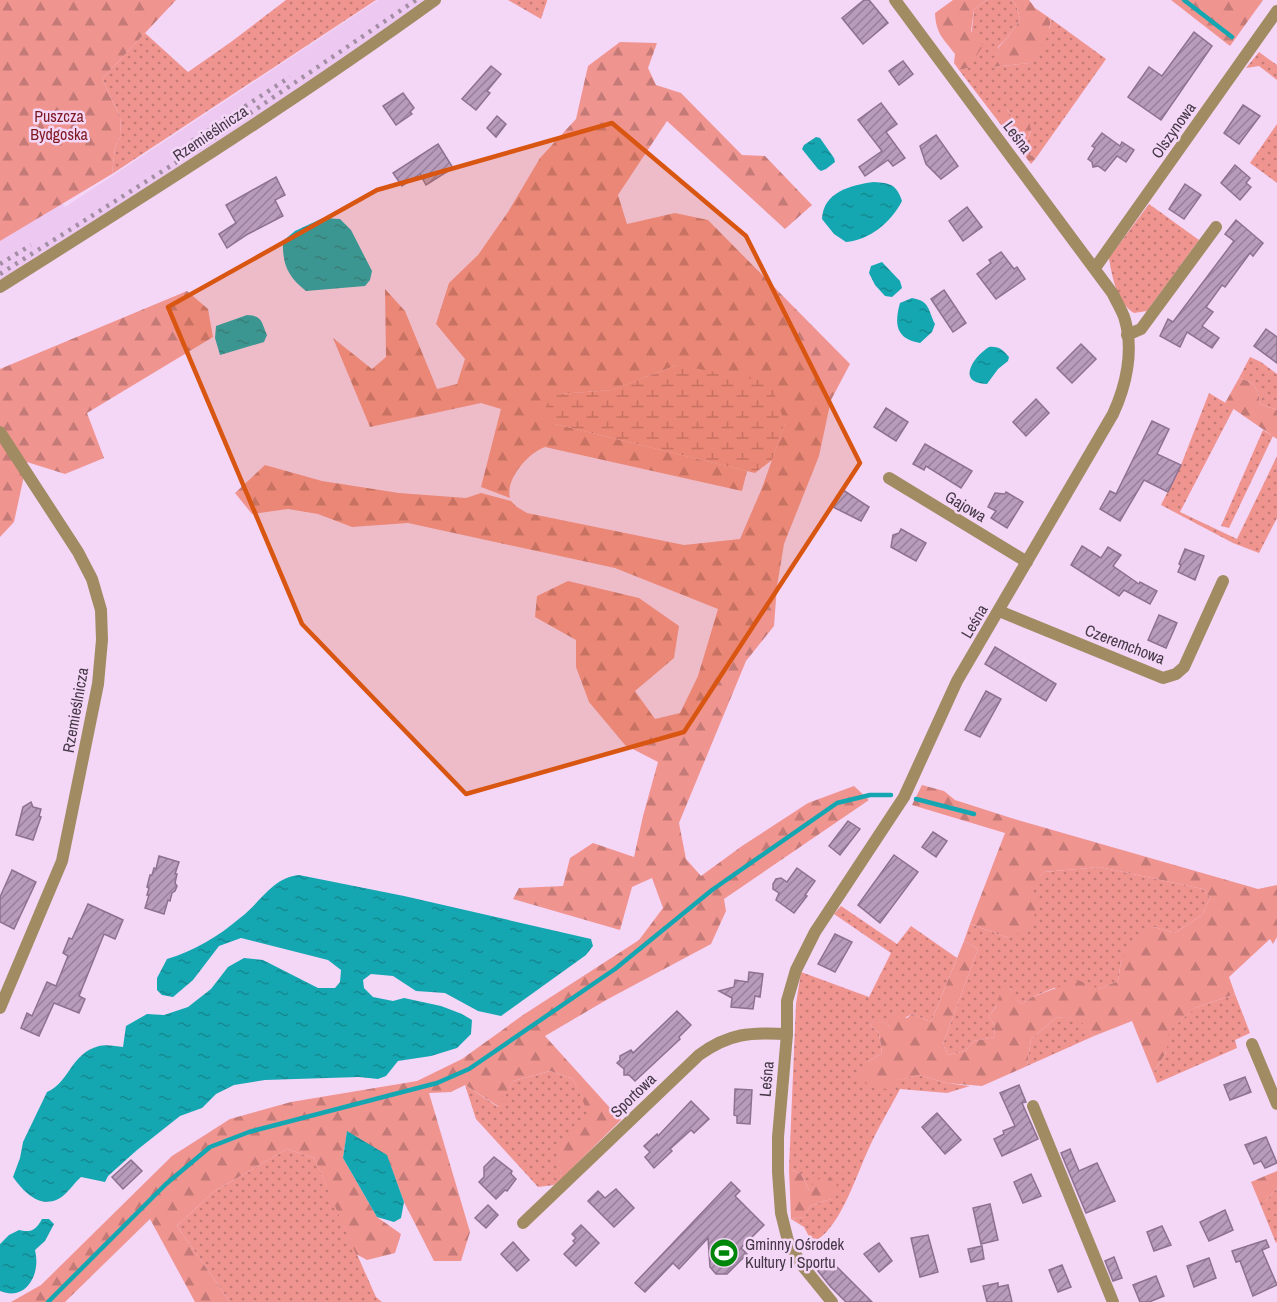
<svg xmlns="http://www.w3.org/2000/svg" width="1277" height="1302" font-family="'Archivo Narrow',sans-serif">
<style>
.built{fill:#edc9f1}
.grass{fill:url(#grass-dots)}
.forest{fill:url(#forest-firs)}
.wetland{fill:url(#wetland-marsh)}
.water{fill:url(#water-ripples)}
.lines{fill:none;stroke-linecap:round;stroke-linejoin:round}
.stream{stroke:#15a7b1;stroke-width:4.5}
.building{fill:url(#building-hatch);stroke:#8d7190;stroke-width:1.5}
.minor{stroke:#a18b62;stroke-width:12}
.rail{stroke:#a48ea6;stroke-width:4.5;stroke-dasharray:3 6;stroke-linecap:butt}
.marked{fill:#d85612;fill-opacity:0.2;stroke:#d85612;stroke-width:4.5;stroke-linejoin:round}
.labels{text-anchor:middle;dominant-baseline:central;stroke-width:5;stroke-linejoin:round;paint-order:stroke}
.park-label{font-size:16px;fill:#7d1920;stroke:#f4d6f7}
.street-label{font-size:16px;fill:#443846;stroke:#f4d6f7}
.poi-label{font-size:16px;fill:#443846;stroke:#f4d6f7;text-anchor:start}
</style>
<defs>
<pattern id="grass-dots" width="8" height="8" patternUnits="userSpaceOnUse" patternTransform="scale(1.5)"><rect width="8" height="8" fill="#f09490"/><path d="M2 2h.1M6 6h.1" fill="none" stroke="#c47a77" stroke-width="1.8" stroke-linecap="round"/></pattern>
<pattern id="forest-firs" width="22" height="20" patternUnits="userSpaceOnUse" patternTransform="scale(1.5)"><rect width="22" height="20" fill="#f09490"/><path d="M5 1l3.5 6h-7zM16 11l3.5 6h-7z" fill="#c47a77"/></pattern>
<pattern id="wetland-marsh" width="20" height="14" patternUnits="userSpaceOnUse" patternTransform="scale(1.5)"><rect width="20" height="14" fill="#f09490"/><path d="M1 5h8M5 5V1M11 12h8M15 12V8" fill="none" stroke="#c47a77"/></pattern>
<pattern id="water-ripples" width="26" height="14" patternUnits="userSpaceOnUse" patternTransform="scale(1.5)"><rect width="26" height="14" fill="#15a7b1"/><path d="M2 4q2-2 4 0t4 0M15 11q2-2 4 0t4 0" fill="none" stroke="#158992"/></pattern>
<pattern id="building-hatch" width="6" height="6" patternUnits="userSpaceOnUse" patternTransform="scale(1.5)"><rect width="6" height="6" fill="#b99cbc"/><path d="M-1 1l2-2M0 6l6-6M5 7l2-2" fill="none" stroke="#98809b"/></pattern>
</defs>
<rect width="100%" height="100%" fill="#f4d6f7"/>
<polygon class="built" points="378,0 427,0 357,52 0,287 0,220 53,187 65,207"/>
<g class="grass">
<polygon points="286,0 376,0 112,174 115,147 121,136 120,116 102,79 145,33 188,72 231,42"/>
<polygon points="508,0 547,0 547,1 541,19"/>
<polygon points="987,0 1012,0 1017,7 1020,20 1007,38 998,47 999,54 993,67 1029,63 1050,27 1051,19 1106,59 1036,158 1029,154 1025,145 1031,131 1014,120 1007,109 1008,134 959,70 968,68 974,9"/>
<polygon points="1259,52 1277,65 1277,80 1259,66 1246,68"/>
<polygon points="1277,124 1277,183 1250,163"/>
<path d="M1149 204 1199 240 1147 311 1134 313C1117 303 1112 277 1109 258Z"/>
<polygon points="1250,357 1261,362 1277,374 1277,410 1260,404 1259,395 1253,383 1239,378"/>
<polygon points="1209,393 1234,408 1180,512 1237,539 1277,456 1277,518 1259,553 1233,543 1161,505 1181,465"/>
<polygon points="1263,430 1273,436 1229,528 1221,526"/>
<polygon points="1100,867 1203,889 1210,898 1202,915 1175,933 1154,927 1121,961 1118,981 1099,989 1054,988 1032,997 1022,1004 1013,997 1010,988 989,1016 994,1025 995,1037 974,1041 965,1051 948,1055 943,1044 978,949 964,941 970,924 1009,938 1027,888 1044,872"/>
<path d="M841 906 897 944 911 926 957 958 931 1022 912 1014 889 1026 876 1018 870 1025 879 1033 882 1053 868 1062 897 1080 919 1075 946 1083 970 1086 947 1093 900 1089C890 1108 878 1128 869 1148 857 1173 839 1233 812 1242L804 1227 791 1219 804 1217 810 1206 831 1199 809 1190 801 1174 789 1169 796 1004 801 972 869 997 891 953 834 914Z"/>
<polygon points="1235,994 1250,1033 1235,1040 1237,1048 1157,1083 1153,1073 1167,1051 1167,1032 1195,1008"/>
<polygon points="1057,1017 1080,1019 1094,1036 1027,1066 1031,1039"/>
<polygon points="550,1071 573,1079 591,1117 559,1148 561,1179 554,1185 538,1187 476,1119 465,1085 498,1107 513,1081"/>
<polygon points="287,1149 314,1158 376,1297 382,1302 230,1302 177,1226 213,1192"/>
<polygon points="1277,1188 1277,1242 1276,1243 1261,1206"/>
</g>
<g class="forest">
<polygon points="0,0 176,0 102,79 120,116 121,136 115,147 112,174 0,241"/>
<path d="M953 0H987L974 9 971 31 983 46 968 68 959 70 954 63 955 54C943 38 936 34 935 13Z"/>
<path d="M1012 0H1029L1035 8 1051 19C1049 37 1041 50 1029 63L993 67 989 61 999 54 998 48 1007 38 1020 20 1017 7Z"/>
<polygon points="1171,0 1263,0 1230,46"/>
<path d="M620 42 657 43 648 68 656 85 681 93 742 155 765 156 812 205 785 229 667 121 618 195 627 224 675 213 708 220 850 364 831 400 819 456 784 544 777 586 774 626 746 661 679 823 686 859 701 876 742 846 808 803 854 786 869 800 724 899 726 911 711 944 608 999 545 1036 621 1120 561 1179 558 1148 590 1117 573 1079 550 1071 513 1081 499 1107 465 1085 451 1092 429 1093 470 1232 461 1261H434L404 1202 387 1156 347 1132 343 1158 377 1217 401 1234 395 1253 367 1260 356 1254 314 1158 287 1149 213 1192 177 1226 230 1302H195L150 1219 65 1302H11L41 1285 172 1156 230 1119 291 1102 417 1081 462 1059 523 1015 639 940 663 908 652 878 632 887 620 930 513 899 519 888 563 886 570 858 593 843 634 857 643 816 658 762 625 745 589 702 576 667V640L535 617 537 596 568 581 639 598 679 626 674 658 635 691 655 719 680 713 698 676 718 609 615 568 408 523 352 527 318 514 288 509 252 514 235 493 265 465 322 481 399 493 466 498 481 493 511 501 517 507 527 513 684 545 740 539 762 488 785 423 677 365 612 390 559 394 555 424 747 471 742 491 545 447C528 453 505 479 510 498L481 487 501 409 481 403 370 427 333 338 372 369 386 357 385 289 405 311 437 389 457 384 465 359 436 324 449 283 478 255 508 212 540 158 576 119 588 66Z"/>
<polygon points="1007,109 1014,120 1024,117 1029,121 1031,130 1025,145 1029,154 1036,158 1031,164 1008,134 1009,125 1002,119 1003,111"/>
<polygon points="187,291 208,309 213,337 87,413 104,458 65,474 27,462 14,522 0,537 0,369"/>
<polygon points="1239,378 1253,383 1259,395 1260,404 1277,410 1277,439 1225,403"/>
<path d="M922 785 944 791 955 800 1011 818 1258 889 1277 885V937L1273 944 1270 939 1229 977 1235 994 1195 1008 1168 1032 1167 1051 1153 1073 1132 1021 1094 1036 1080 1020 1057 1017 1031 1039 1027 1066 982 1086 946 1083 919 1075 898 1080 891 1090 868 1085 855 1076 868 1062 882 1053 879 1033 870 1025 876 1017 889 1026 893 1013 907 1018 912 1014 931 1022 964 941 978 949 943 1044 948 1055 965 1051 974 1041 995 1037 994 1025 989 1016 996 1007 1004 982C1014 990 1010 995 1022 1004L1032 997 1078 980 1099 989 1118 981 1121 961 1138 937 1154 927 1175 933 1202 915 1210 898 1203 889 1100 867 1044 872 1028 888 1040 906 1025 930 1009 938 970 924 1005 833 912 805Z"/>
<polygon points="789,1169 801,1174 809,1190 815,1181 828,1175 837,1185 831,1199 810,1206 804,1217 791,1219"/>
<polygon points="1277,1171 1277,1188 1261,1206 1251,1182"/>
</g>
<polygon class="wetland" points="677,365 770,382 785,423 772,460 755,473 555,424 548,418 545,409 549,400 559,394 612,390"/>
<g class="water">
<polygon points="816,137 820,138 834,158 835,162 826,169 821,171 818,169 802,149 804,145"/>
<path d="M874 182C890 183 896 184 902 201 891 222 870 240 846 242L834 234 822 219C823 192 851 185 874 182Z"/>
<path d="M323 218 340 219 351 230 372 271 370 280 365 286 306 291C288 277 282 264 283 241L295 231Z"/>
<polygon points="882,262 900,281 902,288 892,297 885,296 875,285 869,273 871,266"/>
<path d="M912 298C930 301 928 310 935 324L932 332 920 343C896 339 894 324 900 303Z"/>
<path d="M247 315C263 316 261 322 267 335L264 342 220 355 215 338 216 326Z"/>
<path d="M989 347C999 346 1003 350 1009 357L1008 361 998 369 987 384C956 383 973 357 989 347Z"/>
<path d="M299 875 404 896 591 939 593 946 586 955 501 1016 478 1011 445 993 416 991 393 976 371 974 363 980 364 988 373 997 393 1001 404 998 441 1006 462 1014 472 1020 471 1034 457 1048 431 1056 398 1061 386 1076 378 1079 359 1077 265 1080 234 1085 216 1094 202 1108 180 1116 137 1150 108 1176 105 1182 81 1177C74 1183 68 1193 60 1198 40 1210 23 1191 13 1177L20 1158 23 1142 47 1092C70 1082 70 1054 99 1046 106 1044 116 1046 123 1047L126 1026 147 1014 164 1015 188 1007 211 989 228 967 244 958 263 960 318 988H335L340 982 341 970 328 960 241 938 219 946 193 980 173 997 162 995 157 990V978L167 959C194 951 219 936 240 918 260 903 273 877 299 875Z"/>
<polygon points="347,1131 387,1155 404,1202 401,1218 394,1222 377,1217 343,1158"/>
<path d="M42 1219H49L54 1224 45 1241 35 1250C41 1273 27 1302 0 1291V1244L9 1235 19 1230C31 1233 36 1230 42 1219Z"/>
</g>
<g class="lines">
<g class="stream">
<polyline points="1184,0 1232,37"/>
<polyline points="916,799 974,814"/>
<polyline points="48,1302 166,1184 210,1147 249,1132 437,1083 469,1069 615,969 712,890 837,803 870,795 891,795"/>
</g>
</g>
<g class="building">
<polygon points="864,0 869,0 888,23 863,44 842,18"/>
<polygon points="1194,32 1212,46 1161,120 1128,97 1149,67 1162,76"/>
<polygon points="903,61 913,74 899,85 889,71"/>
<polygon points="491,66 501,74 487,91 490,93 476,110 462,99"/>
<polygon points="403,93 414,108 410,112 412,114 396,125 383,106"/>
<polygon points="881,103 897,124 886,132 905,158 893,166 888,160 865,176 859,167 882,151 858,120"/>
<polygon points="1243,105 1260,116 1239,144 1224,133"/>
<polygon points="497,116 506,124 496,137 487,128"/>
<polygon points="1102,133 1120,146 1122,142 1134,150 1126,162 1117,156 1105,171 1098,166 1093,167 1092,162 1088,159 1095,148 1092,146"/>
<polygon points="936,135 958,166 941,179 926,164 920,146"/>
<polygon points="438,144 453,168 426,185 420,174 402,186 393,173"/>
<polygon points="1235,165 1250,178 1246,183 1251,187 1240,200 1221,183"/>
<polygon points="276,177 285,195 275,200 283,216 248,234 227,248 219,234 236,223 226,205"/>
<polygon points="1185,184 1201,195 1184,219 1169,209"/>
<polygon points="967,207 982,227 963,241 949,221"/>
<polygon points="1236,220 1263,243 1253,256 1250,253 1225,287 1222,285 1206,307 1213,312 1202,326 1219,338 1212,348 1187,332 1180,347 1160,336 1168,319 1173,322 1234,241 1225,234"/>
<polygon points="1001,252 1014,269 1017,267 1025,279 996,299 977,274 991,263 989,260"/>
<polygon points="944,290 966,323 953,332 931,299"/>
<polygon points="1266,329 1277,337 1277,363 1254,346"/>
<polygon points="1081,344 1096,359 1072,383 1057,368"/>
<polygon points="1036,399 1049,413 1026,436 1013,422"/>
<polygon points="886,408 908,422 896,441 874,427"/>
<polygon points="1152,421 1169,429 1157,454 1181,465 1168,492 1144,480 1120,521 1100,509 1110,491 1116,494"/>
<polygon points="925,444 972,471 961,488 926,466 924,470 913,464"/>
<polygon points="843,490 869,507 861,521 833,507"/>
<polygon points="1006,492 1023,502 1007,528 991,518 996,511 988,507 995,493 1005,494"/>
<polygon points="901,529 926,543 916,561 891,547 893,535 899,533"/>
<polygon points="1082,546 1101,558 1108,547 1121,555 1113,566 1139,584 1140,582 1157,591 1150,604 1124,590 1119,596 1071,565"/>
<polygon points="1185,549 1204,556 1195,580 1178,572 1181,565 1179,564"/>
<polygon points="1159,615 1177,623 1166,648 1148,640"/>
<polygon points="995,647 1056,684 1046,701 985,664"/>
<polygon points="986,691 1001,699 980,737 965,730"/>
<polygon points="31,802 33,807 41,809 39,816 41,817 33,840 16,835 23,807"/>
<polygon points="848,821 860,829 840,855 829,846"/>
<polygon points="933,832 947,841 936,857 922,847"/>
<polygon points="894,855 918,872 880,923 858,905"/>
<polygon points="159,856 179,862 175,874 177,874 175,883 177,886 175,891 172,893 170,901 168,900 164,914 145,908 149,895 147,895 149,888 147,887 150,875 152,875 154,868 156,869"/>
<polygon points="797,868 815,881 805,895 807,896 794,913 776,900 779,893 773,889 773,884 776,879 781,878 787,882"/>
<polygon points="12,870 36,882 14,929 0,922 0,897"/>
<polygon points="88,904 123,920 115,939 104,934 79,996 85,999 79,1013 54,1003 39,1036 21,1028 27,1013 32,1016 47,982 56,986 68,956 63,953 69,938 72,939"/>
<polygon points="835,934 852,942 835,972 818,964"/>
<polygon points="749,972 763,974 760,997 755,996 753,1009 731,1007 732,998 719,991 734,987 735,980 748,982"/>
<polygon points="677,1011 691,1025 679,1037 680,1039 635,1081 629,1075 624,1075 624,1069 617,1063 620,1060 620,1056 631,1050 633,1053"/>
<polygon points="1245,1077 1251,1092 1230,1100 1224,1085"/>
<polygon points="1019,1085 1026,1102 1022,1103 1038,1139 1002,1156 994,1139 1004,1134 1003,1131 1015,1126 1000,1093"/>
<polygon points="735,1089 752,1090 750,1124 737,1123 737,1116 734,1115"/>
<polygon points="691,1101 709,1119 694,1133 691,1130 670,1149 672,1151 654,1168 645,1157 650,1152 644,1146 657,1134 658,1136"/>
<polygon points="937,1113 961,1140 945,1154 922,1127"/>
<polygon points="1266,1137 1277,1163 1265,1168 1261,1161 1254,1164 1245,1145"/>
<polygon points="1070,1149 1079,1171 1097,1163 1115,1201 1086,1213 1061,1153"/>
<polygon points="494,1157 512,1171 511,1174 516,1179 507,1191 505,1190 496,1199 479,1182 484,1177 484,1167"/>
<polygon points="131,1160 142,1171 123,1189 112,1177"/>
<polygon points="1031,1174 1041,1196 1023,1203 1014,1182"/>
<polygon points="731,1182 740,1191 735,1196 764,1225 741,1248 747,1254 727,1274 716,1274 710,1267 708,1238 679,1269 673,1263 645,1292 635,1283"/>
<polygon points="616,1189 634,1208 614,1227 588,1201 598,1191 605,1198"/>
<polygon points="990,1204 998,1240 981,1244 973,1208"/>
<polygon points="488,1205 498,1215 486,1228 475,1218"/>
<polygon points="1225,1210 1233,1230 1209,1241 1200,1222"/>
<polygon points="581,1225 599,1243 576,1266 564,1254 575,1243 573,1241 576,1238 572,1234"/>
<polygon points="1162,1226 1171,1245 1154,1251 1147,1232"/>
<polygon points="928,1235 938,1272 920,1277 911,1238"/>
<polygon points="1266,1240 1269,1247 1262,1250 1277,1285 1253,1296 1240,1261 1236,1262 1232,1251"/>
<polygon points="513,1242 529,1260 517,1271 501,1254"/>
<polygon points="879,1243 892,1261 879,1272 864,1254"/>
<polygon points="982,1246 984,1259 971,1262 968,1249"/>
<polygon points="1114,1257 1122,1278 1113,1281 1105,1261"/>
<polygon points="1209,1258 1216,1278 1194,1287 1187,1266"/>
<polygon points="829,1259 872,1302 846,1302 830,1286 818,1271"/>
<polygon points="1062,1265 1071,1287 1058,1292 1049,1270"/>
<polygon points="1156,1276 1164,1296 1149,1302 1140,1302 1133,1285"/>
<polygon points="998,1283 998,1287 1008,1285 1012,1302 987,1302 983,1286"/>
</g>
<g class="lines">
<g class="minor">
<polyline points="1095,268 1277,11"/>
<path d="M0 287C147 194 294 102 435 0"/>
<polyline points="1127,335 1141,329 1216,227"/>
<polyline points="0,432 78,552 92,579 101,610 102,640 98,684 62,861 0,1008"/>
<polyline points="889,478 1027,562"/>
<polyline points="999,611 1163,678 1176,674 1184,667 1223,581"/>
<polyline points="1252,1044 1277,1104"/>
<polyline points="1033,1106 1113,1302"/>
<path d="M523 1223 699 1055C729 1033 751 1032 787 1034"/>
<path d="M832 1302 801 1264 788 1241 781 1213 778 1172V1137L787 1034V1001L796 970 815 932 904 797 957 681 1113 414C1126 386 1134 351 1125 320 1123 312 1117 303 1113 294L895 0"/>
</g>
<g class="rail">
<polyline points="192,141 290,77"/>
<polyline points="0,264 31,245"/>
<polyline points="0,274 199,148 416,0"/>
</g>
</g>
<path class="marked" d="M612 123 746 236 860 463 684 732 466 794 302 624 168 307 377 190Z"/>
<defs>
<g id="stadium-disc" transform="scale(1.5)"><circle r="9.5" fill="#00860a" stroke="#f4d6f7"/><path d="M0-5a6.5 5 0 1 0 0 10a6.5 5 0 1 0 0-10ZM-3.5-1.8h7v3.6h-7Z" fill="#fff"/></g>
</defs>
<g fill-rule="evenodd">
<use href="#stadium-disc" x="724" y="1253"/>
</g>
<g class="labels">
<g class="park-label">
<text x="59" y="116">Puszcza<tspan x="59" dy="18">Bydgoska</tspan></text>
</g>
<g class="street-label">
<text transform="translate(1173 130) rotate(-55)">Olszynowa</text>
<text transform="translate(210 133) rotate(-34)">Rzemieślnicza</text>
<text transform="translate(1018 137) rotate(53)">Leśna</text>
<text transform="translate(966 506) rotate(31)">Gajowa</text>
<text transform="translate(974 621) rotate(-59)">Leśna</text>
<text transform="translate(1125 644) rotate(21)">Czeremchowa</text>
<text transform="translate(75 710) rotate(-80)">Rzemieślnicza</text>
<text transform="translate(766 1079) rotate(-85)">Leśna</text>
<text transform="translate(633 1095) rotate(-44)">Sportowa</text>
</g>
<g class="poi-label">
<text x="745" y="1244">Gminny Ośrodek<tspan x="745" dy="18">Kultury I Sportu</tspan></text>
</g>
</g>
</svg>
